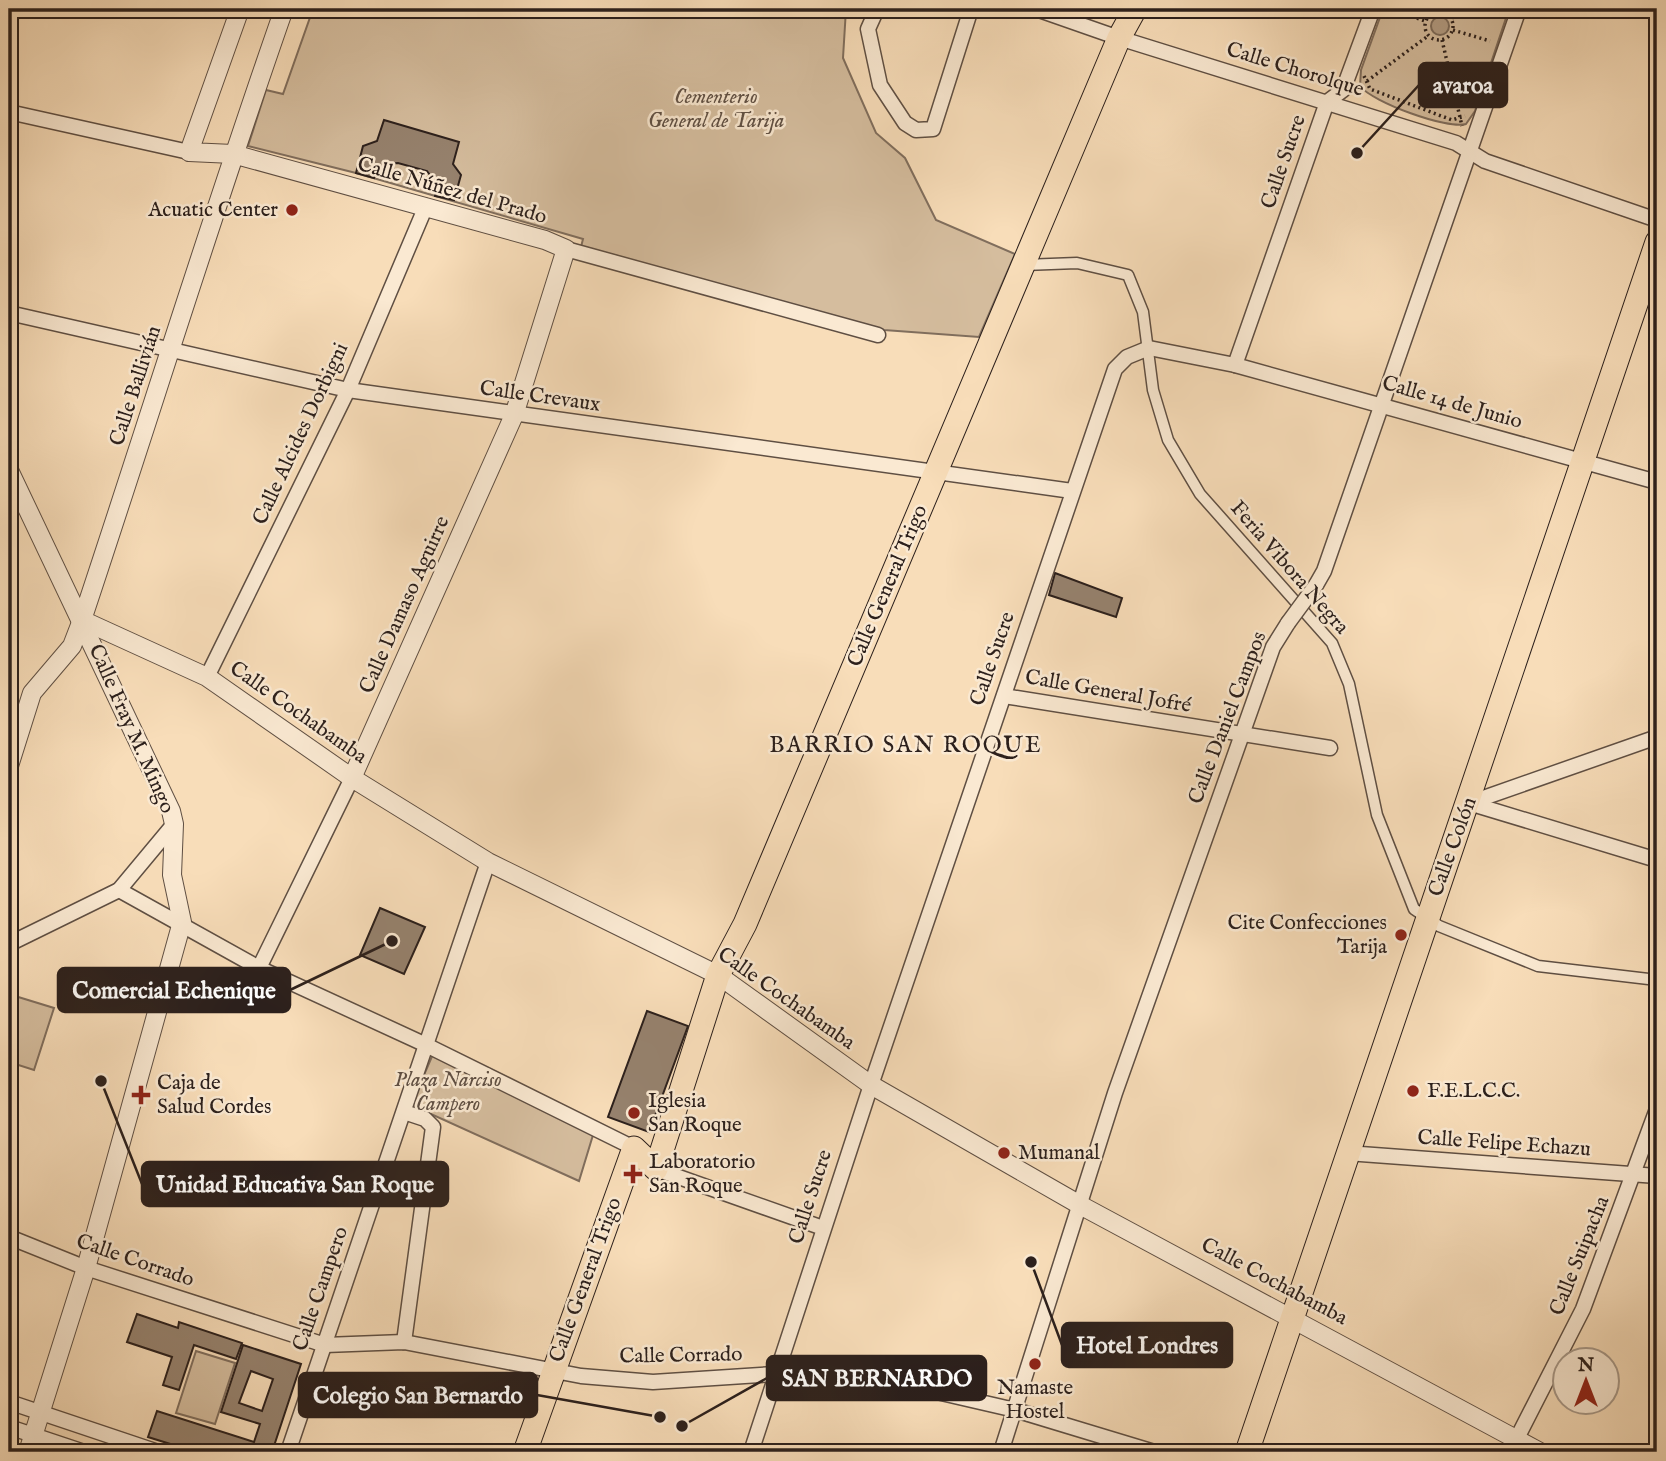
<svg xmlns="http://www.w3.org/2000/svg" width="1666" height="1461" font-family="'IM FELL English',serif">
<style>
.green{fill:#d5bd9e;stroke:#806e5d;stroke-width:2}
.water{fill:#b39d84;stroke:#7d6b5a;stroke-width:2}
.building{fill:#96826e;stroke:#2c201c;stroke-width:2;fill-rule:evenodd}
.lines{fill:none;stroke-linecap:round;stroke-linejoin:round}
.pedestrian-casing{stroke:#5f4f43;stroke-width:13}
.minor-casing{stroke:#5f4f43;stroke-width:17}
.tertiary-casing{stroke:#5f4f43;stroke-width:20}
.primary-casing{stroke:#2c201c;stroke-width:25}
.path{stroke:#2c201c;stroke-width:3.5;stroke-dasharray:2 3.5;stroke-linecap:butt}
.pedestrian{stroke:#fae9d2;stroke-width:10}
.minor{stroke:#fae9d2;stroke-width:14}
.tertiary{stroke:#fae9d2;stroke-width:18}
.primary{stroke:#f8ddb9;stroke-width:23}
.minor-bridge-casing{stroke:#5f4f43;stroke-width:17;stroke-linecap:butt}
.minor-bridge{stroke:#fae9d2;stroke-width:14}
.poi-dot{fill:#8f2418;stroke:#fae9d2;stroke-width:2.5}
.labels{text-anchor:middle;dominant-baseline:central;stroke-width:5;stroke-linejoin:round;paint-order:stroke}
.street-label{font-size:21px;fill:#2c201c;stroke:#fae9d2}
.park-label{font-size:21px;font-style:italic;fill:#5f4f43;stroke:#fae9d2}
.poi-label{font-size:21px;fill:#2c201c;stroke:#fae9d2;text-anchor:start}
.neighbourhood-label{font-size:23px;letter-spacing:2px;fill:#2c201c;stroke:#fae9d2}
.leader{fill:none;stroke:#2c201c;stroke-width:2.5}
.callout-dot{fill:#2c201c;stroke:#fae9d2;stroke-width:2.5}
.callout{fill:#2c201c;stroke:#2c201c;stroke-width:2.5}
.callout-label{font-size:23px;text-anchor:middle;font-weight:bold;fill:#fff}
</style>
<rect width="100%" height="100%" fill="#f8ddb9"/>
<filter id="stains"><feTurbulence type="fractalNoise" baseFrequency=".00286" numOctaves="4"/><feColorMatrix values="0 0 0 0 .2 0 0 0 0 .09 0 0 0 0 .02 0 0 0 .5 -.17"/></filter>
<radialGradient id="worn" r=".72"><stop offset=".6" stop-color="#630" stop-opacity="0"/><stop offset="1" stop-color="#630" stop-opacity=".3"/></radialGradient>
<g class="green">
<polygon points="313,9 846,9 843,58 876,133 905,158 936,220 1015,254 979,337 884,330 581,247 583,239 356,173 248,146 266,90 283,94"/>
<path d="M1383 9H1509L1475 111 1466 124C1448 130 1372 102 1360 86L1361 70Z"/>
<polygon points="15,996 54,1008 34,1070 9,1062 9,1016"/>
<polygon points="433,1054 593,1135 579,1181 411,1105"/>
<polygon points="196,1351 235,1363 215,1424 176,1413"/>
</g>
<circle class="water" cx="1440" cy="26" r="9"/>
<g class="building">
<polygon points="384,120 459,142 453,164 461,175 454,200 435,196 437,185 427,171 398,163 386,164 378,169 374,178 356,173 363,146 377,141"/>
<polygon points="1055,573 1122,598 1116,617 1049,595"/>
<polygon points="380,908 425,927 404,974 360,955"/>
<polygon points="647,1011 688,1026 649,1132 608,1117"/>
<polygon points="137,1314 178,1328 179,1322 242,1343 236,1359 194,1345 179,1390 163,1385 172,1357 127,1342"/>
<path d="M243 1345 301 1364 272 1452H196L148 1437 157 1411 254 1442 260 1424 221 1412ZM251 1371 273 1379 262 1411 239 1403Z"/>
</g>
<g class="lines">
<g class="pedestrian-casing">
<polyline id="pedestrian" points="1024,265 1077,263 1128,275 1143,312 1153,390 1168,440 1200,494 1332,643 1349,684 1377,815 1414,909 1439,926 1538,966 1657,980"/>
</g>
<g class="minor-casing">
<g id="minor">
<polyline points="877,9 868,29 880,85 905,123 916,130 933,129 971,9"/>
<polyline points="1036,9 1119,38 1456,143 1485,161 1657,220"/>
<polyline points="9,22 14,9"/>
<polyline points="9,112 189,152"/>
<polyline points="566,249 878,335"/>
<polyline points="9,313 348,390 1072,491"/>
<polyline points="1235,365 1327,102 1343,90 1373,9"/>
<polyline points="1316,585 1324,571 1519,9"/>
<polyline points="207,677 348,390 426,206"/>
<polyline points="1004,696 1330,748"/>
<polyline points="1469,803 1657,737"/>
<polyline points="1469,803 1657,860"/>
<polyline points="119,890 259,968 424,1044 634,1148"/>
<polyline points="9,944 119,890 174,824"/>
<polyline points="259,968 352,778"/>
<polyline points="404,1112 425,1119 433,1127 404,1342"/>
<polyline points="1347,1153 1657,1176"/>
<polyline points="656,1169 823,1228"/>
<polyline points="9,1237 86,1268 325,1345 404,1342 581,1376 653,1382 775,1374 798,1367 833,1368 1015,1410 1154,1452"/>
<polyline points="9,1402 158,1452"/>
<polyline points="9,1427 84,1452"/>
<polyline points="288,1452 488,862"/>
<polyline points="751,1452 871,1085 1115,369 1127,357 1149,348 1235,365 1657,482"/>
<polyline points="1001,1452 1115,1093 1273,647 1288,623"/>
<polyline points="1510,1452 1583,1309 1657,1109"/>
</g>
</g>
<g class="tertiary-casing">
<g id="tertiary">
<polyline points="240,9 189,152 233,154 545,240 566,249 514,415 352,778"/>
<polyline points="9,470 171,811 174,824 172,875 182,922 86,1268 28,1452"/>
<polyline points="82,620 207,677 352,778 488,862 718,975 871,1085 1080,1205 1540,1452"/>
<path d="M9 766 32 693 72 646 82 620C150 416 213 211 284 9"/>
</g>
</g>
<g class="primary-casing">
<g id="primary">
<polyline points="525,1452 634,1148 656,1169 718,975 745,924 1119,38 1135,9"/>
<polyline points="1247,1452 1657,242"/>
</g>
</g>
<g class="path">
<polyline points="1391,9 1425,21"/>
<circle cx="1439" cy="26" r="14"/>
<polyline points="1452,18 1465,9"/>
<polyline points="1453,30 1490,41"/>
<polyline points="1442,40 1462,126"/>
<polyline points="1364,76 1370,89 1452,120 1465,116"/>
<polyline points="1367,81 1428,36"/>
</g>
<use href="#pedestrian" class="pedestrian"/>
<use href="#minor" class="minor"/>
<use href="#tertiary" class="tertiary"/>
<use href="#primary" class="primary"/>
<g class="minor-bridge-casing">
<polyline id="minor-bridge" points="1288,623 1316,585"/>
</g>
<use href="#minor-bridge" class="minor-bridge"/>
</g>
<g class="poi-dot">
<circle cx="292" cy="210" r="7"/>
<circle cx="1401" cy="935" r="7"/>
<circle cx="1413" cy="1091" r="7"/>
<path d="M137.5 1084.5h7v7h7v7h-7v7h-7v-7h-7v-7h7z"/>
<circle cx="634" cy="1113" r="7"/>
<circle cx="1004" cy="1153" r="7"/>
<path d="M629.5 1163.5h7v7h7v7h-7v7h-7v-7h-7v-7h7z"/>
<circle cx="1035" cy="1364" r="7"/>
</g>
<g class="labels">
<g class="street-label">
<text transform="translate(1295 70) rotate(17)">Calle Chorolque</text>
<text transform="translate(1284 162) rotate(-71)">Calle Sucre</text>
<text transform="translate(452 191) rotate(16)">Calle Núñez del Prado</text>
<text transform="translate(136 386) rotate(-72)">Calle Ballivián</text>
<text transform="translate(540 397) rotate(8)">Calle Crevaux</text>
<text transform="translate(1452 403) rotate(16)">Calle 14 de Junio</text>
<text transform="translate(301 434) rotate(-65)">Calle Alcides Dorbigni</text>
<text transform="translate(1289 568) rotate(49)">Feria Vibora Negra</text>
<text transform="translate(888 586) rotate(-67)">Calle General Trigo</text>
<text transform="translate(405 605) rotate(-66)">Calle Damaso Aguirre</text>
<text transform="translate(993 659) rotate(-71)">Calle Sucre</text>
<text transform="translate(1108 692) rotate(10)">Calle General Jofré</text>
<text transform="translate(298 713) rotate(35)">Calle Cochabamba</text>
<text transform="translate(1228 718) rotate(-69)">Calle Daniel Campos</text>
<text transform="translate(131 729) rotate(66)">Calle Fray M. Mingo</text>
<text transform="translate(1453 847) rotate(-70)">Calle Colón</text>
<text transform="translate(786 999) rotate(35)">Calle Cochabamba</text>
<text transform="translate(1504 1144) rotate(4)">Calle Felipe Echazu</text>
<text transform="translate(811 1197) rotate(-72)">Calle Sucre</text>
<text transform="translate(1580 1256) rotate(-68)">Calle Suipacha</text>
<text transform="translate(135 1261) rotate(19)">Calle Corrado</text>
<text transform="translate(586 1280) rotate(-70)">Calle General Trigo</text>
<text transform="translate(1274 1282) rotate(28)">Calle Cochabamba</text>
<text transform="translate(321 1289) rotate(-71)">Calle Campero</text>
<text transform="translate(681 1356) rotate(-1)">Calle Corrado</text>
</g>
<g class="park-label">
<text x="716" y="97">Cementerio<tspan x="716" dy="24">General de Tarija</tspan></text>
<text x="448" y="1080">Plaza Narciso<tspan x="448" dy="24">Campero</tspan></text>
</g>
<g class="poi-label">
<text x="278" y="210" text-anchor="end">Acuatic Center</text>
<text x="1387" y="923" text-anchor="end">Cite Confecciones<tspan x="1387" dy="24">Tarija</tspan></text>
<text x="157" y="1083">Caja de<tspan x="157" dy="24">Salud Cordes</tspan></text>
<text x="1427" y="1091">F.E.L.C.C.</text>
<text x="648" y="1101">Iglesia<tspan x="648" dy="24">San Roque</tspan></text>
<text x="1018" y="1153">Mumanal</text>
<text x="649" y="1162">Laboratorio<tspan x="649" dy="24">San Roque</tspan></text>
<text x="1035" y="1388" text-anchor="middle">Namaste<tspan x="1035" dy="24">Hostel</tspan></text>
</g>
<g class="neighbourhood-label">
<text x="906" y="745">BARRIO SAN ROQUE</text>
</g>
</g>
<path class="leader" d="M1357 153L1419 85M392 941L290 990M101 1081L142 1184M1031 1262L1062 1345M682 1426L767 1378M660 1417L537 1395"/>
<g class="callout-dot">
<circle cx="1357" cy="153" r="7"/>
<circle cx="392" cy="941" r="7"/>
<circle cx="101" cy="1081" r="7"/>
<circle cx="1031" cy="1262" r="7"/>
<circle cx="682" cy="1426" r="7"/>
<circle cx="660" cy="1417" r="7"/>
</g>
<g class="callout">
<rect x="1419" y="63" width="88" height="44" rx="7"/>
<rect x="58" y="968" width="232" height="44" rx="7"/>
<rect x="142" y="1162" width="306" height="44" rx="7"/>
<rect x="1062" y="1323" width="170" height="44" rx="7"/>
<rect x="767" y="1356" width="219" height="44" rx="7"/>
<rect x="299" y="1373" width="238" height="44" rx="7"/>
</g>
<g class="callout-label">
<text x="1463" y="93">avaroa</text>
<text x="174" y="998">Comercial Echenique</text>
<text x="295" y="1192">Unidad Educativa San Roque</text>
<text x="1147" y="1353">Hotel Londres</text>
<text x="877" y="1386">SAN BERNARDO</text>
<text x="418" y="1403">Colegio San Bernardo</text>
</g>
<rect width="1666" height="1461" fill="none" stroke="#f8ddb9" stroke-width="35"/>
<rect x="10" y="10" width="1645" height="1440" fill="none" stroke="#2c201c" stroke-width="3.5"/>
<rect x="18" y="18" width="1631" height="1426" fill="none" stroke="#2c201c" stroke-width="2"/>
<g transform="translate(1586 1381)"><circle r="33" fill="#fae9d2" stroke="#a89989" stroke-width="2"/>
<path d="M0-5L12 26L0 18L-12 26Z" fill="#8f2418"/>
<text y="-10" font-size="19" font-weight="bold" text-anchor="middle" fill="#2c201c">N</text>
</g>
<rect width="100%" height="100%" filter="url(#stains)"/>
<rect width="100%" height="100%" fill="url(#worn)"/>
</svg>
